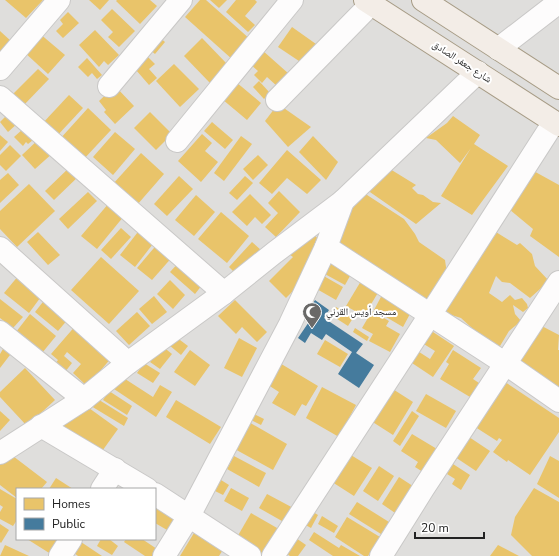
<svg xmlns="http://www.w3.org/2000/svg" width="559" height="556" font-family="'Nunito Sans','Noto Naskh Arabic',sans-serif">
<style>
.residential{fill:#dfdedc;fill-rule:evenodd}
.homes{fill:#e9c46a}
.public{fill:#457b9d}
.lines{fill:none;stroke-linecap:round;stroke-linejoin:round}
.minor-casing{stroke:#c9c8c7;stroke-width:24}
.major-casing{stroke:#a79c86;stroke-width:24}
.minor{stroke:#fdfcfc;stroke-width:22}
.major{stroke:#f3ede7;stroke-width:22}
.labels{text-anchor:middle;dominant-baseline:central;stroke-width:4;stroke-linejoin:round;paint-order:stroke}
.street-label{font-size:10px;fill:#222;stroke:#fff}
.poi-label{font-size:10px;fill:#222;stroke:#fff;text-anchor:start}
</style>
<rect width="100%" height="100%" fill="#f0eeeb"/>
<path class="residential" d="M0 0H559V556H0ZM17 489H155V539H17Z"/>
<g class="homes">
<polygon points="5,0 43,0 26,18"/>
<polygon points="89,0 109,0 100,10"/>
<polygon points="117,0 150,0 157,6 140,24 116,1"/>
<polygon points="200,0 206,0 251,40 233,60 185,17"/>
<polygon points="210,0 227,0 219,8"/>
<polygon points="236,0 255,0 257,2 245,16 255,25 248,32 226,12"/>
<polygon points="112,9 135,31 119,47 108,37 113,32 101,20"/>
<polygon points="68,12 79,23 63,38 56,31 63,24 60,20"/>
<polygon points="292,27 316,44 302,63 278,47"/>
<polygon points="95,30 119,55 108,65 104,61 99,67 79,45"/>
<polygon points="0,31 12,42 0,56"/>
<polygon points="39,33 65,55 48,74 23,51"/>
<polygon points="158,36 165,42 155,54 148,48"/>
<polygon points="202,38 228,65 210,83 184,56"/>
<polygon points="262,50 289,74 278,87 267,77 262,83 254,75 258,71 250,64"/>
<polygon points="146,55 155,64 149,69 157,78 149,85 136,70 143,63 140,60"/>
<polygon points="87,58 102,75 97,79 92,73 88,77 78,67"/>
<polygon points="174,64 199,89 180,107 156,81"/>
<polygon points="38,69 49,79 22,107 11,96"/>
<polygon points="259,81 270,93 264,99 253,87"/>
<polygon points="236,82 261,103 247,120 222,99"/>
<polygon points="115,86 134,106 115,124 104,112 106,110 99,101"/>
<polygon points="69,95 83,108 55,138 41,125"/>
<polygon points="278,104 311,127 288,147 265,121"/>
<polygon points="88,108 111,130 82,161 59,140"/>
<polygon points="150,112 172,134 156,150 134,128"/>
<polygon points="9,113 18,123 8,132 0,122"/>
<polygon points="453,116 480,135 474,144 508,166 472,215 441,196 471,148 460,163 436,140 426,138 447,123"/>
<polygon points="212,122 233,140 225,149 204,131"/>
<polygon points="23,129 33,140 28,144 26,142 23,146 14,137"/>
<polygon points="115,132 135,149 113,175 93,157"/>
<polygon points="202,134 212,143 205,151 218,162 201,182 178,161"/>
<polygon points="0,135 8,142 0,151"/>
<polygon points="241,136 252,144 224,181 214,173"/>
<polygon points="313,136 338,162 326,180 299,152"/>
<polygon points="40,138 54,152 35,169 22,155"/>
<polygon points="10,145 21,156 6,171 0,165 0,155"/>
<polygon points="287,150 321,180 307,194 287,178 272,194 259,183"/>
<polygon points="141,153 164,174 137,205 113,184"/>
<polygon points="258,155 268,165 253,180 243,169"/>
<polygon points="72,165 81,174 54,200 45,191"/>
<polygon points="390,169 416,185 412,188 418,194 423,195 433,202 441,203 416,224 367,190"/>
<polygon points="530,169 559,185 559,257 530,236 533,229 504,205"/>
<polygon points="8,173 19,185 0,203 0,180"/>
<polygon points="179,176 193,189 167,216 154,204"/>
<polygon points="245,176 253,183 237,200 229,193"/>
<polygon points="29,184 55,211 17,247 0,229 0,211"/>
<polygon points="279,191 300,212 276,237 265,227 278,213 268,203"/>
<polygon points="88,192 97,201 68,229 59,219"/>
<polygon points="364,193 404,219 415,234 419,242 445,260 447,274 423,310 331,238 343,213"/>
<polygon points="250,194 271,215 262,224 255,217 247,226 232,212"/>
<polygon points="196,195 215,212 194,236 175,220"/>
<polygon points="109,203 124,216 97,249 81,236"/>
<polygon points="221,212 249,236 227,263 198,239"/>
<polygon points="121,228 131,237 111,259 101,250"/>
<polygon points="141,228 156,240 135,267 120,255"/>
<polygon points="491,229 517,245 520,243 532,254 535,266 549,281 530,298 510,283 502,282 496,276 489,293 502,302 510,295 515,300 522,298 527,304 528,308 523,312 513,305 515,314 521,321 509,331 497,351 461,318 445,313"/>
<polygon points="38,232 60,255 48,265 27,242"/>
<polygon points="311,232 326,246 304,269 309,275 286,298 269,281 293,257 289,254"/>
<polygon points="159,242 174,255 152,280 137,268"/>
<polygon points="252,242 262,251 239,277 229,267"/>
<polygon points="332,255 355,267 345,285 323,273"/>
<polygon points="101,257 139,291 109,324 71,290"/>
<polygon points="182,259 206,280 195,294 170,272"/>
<polygon points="19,275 43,294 29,313 4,293"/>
<polygon points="322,275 343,287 336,300 315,288"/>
<polygon points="170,280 185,295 173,309 157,294"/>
<polygon points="361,281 379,291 364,316 346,306"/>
<polygon points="50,293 74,312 58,331 35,312"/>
<polygon points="382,295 411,312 403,327 374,310"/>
<polygon points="154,296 167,312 152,324 139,309"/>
<polygon points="0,299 23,317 13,328 0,318"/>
<polygon points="235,300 267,332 257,342 242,327 236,334 218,316"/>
<polygon points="336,307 353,318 348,326 331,315"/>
<polygon points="372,311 389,321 386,326 400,334 390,352 369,341 373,334 362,328"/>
<polygon points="137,312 150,326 129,345 116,331"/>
<polygon points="30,314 56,336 42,353 16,332"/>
<polygon points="536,323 559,335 558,350 559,350 559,395 511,366"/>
<polygon points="77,324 113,356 87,386 73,373 81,364 67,352 64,356 72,363 65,372 55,364 58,360 51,354"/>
<polygon points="355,328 369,337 367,341 353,332"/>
<polygon points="427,328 454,346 433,377 406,359 413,348 430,359 435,351 419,341"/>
<polygon points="176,337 188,346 181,355 169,345"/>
<polygon points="239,338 257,348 242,377 224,368"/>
<polygon points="325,340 348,354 340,367 317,354"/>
<polygon points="162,346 172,354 160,369 150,362"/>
<polygon points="3,349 10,355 0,368 0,354"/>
<polygon points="190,350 210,365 195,386 174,372"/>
<polygon points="453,350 481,368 473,379 479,383 470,397 440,379 449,364 446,362"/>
<polygon points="278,362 318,386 306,406 302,404 295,416 272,403 279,392 265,383"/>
<polygon points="144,363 160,373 153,383 137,373"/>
<polygon points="25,368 55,400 27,426 0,397 0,392"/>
<polygon points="122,377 153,397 160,385 172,392 156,417 114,389"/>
<polygon points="499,378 559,418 559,432 530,475 508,460 507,462 493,452 502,440 499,438 497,441 469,423"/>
<polygon points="388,386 413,402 393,435 368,419"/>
<polygon points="322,387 356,405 339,437 306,418"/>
<polygon points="109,391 132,406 127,415 103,400"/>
<polygon points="426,394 456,411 446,428 416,411"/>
<polygon points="96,398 128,418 124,426 91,406"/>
<polygon points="176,400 221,427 210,444 166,417"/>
<polygon points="82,403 118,429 100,454 55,427"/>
<polygon points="0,411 10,420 0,431"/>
<polygon points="412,411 419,416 400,446 393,441"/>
<polygon points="252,413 264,419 261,425 249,419"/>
<polygon points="247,421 287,444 273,470 233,448"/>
<polygon points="412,434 437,449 423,472 415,467 418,462 401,451"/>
<polygon points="469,437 490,451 476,471 455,457"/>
<polygon points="346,452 372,468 354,496 329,480"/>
<polygon points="9,453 47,482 41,489 17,489 17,498 0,485 0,465"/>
<polygon points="234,456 266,473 259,487 227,469"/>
<polygon points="550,456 559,461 559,498 537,484"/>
<polygon points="453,464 470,475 461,490 452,484 455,479 447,474"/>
<polygon points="379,466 394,476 378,501 363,491"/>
<polygon points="399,477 419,490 401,517 382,504"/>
<polygon points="56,478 73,489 49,489"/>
<polygon points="221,480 229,485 223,495 215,491"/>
<polygon points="231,488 249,498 242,511 224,501"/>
<polygon points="534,488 559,502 559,556 532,556 511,535 515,517"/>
<polygon points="0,489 17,499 17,520 13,526 0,519 0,512 3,507 0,505"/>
<polygon points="267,494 297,510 289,525 259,508"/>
<polygon points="155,500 184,517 174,534 155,523"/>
<polygon points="357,502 389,522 381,534 349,514"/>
<polygon points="308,509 318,515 311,528 300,522"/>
<polygon points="251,513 284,532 265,556 236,539"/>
<polygon points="322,516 338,526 334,533 318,524"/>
<polygon points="347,517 380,537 368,556 364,556 335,537"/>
<polygon points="0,524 9,530 1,543 0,542"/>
<polygon points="197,528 226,545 219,556 180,556"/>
<polygon points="314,532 339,548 341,545 360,556 333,556 309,540"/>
<polygon points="293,536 306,545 298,556 290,556 283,551"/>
<polygon points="27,539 65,539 54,556"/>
<polygon points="101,539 109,539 118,546 112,555 97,546"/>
<polygon points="126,539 142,539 157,549 153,556 145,556 124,542"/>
<polygon points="81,542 102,556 78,556 74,553"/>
<polygon points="5,545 29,556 0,556"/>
<polygon points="498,545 519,556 490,556"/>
</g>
<polygon class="public" points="315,300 329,310 324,318 363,344 356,353 374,365 359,388 338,374 352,352 326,334 322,340 311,333 305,343 298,338 315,313 309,309"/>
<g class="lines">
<g class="minor-casing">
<g id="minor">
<polyline points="498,49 559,2"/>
<polyline points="0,69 59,0"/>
<polyline points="109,86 181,0"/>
<polyline points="0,97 224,293"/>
<polyline points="277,100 371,4"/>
<polyline points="177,141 292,0"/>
<polyline points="326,247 506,364 559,401"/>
<polyline points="0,248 128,363"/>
<polyline points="0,332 84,399"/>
<polyline points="41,426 147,489"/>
<polyline points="0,453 84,399 128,363 224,293 274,253 343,201 478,72"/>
<polyline points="102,489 115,469"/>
<polyline points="155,494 250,556"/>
<polyline points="60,556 71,539"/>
<polyline points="164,556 189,516 290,324 326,247 343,201"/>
<polyline points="273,556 430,315 554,122"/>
<polyline points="381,556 423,489 559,282"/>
</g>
</g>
<g class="major-casing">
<g id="major">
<polyline points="365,0 559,125"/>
<polyline points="423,0 559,88"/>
</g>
</g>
<use href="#minor" class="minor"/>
<use href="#major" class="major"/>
</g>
<defs>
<g id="mosque-pin" transform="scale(1)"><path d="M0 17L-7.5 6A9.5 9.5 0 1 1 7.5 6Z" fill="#6a6968" stroke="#fff"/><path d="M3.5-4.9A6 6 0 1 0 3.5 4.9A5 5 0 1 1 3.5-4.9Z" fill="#fff"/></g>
</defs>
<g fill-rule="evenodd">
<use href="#mosque-pin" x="312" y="312"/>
</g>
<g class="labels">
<g class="street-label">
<text transform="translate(462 62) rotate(33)">شارع جعفر الصادق</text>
</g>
<g class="poi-label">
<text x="326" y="312">مسجد أويس القرني</text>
</g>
</g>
<rect x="16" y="488" width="140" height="52" fill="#ffffff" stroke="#a7a7a7"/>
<rect x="24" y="498" width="20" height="12" fill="#e9c46a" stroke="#a7a7a7"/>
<text x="52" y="508" font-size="12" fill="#222222">Homes</text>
<rect x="24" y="518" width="20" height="12" fill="#457b9d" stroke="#a7a7a7"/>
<text x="52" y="528" font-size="12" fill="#222222">Public</text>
<path d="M415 532v6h69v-6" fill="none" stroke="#222222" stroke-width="2"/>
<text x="421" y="532" font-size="12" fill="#222222" stroke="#ffffff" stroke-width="3" paint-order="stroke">20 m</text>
</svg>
